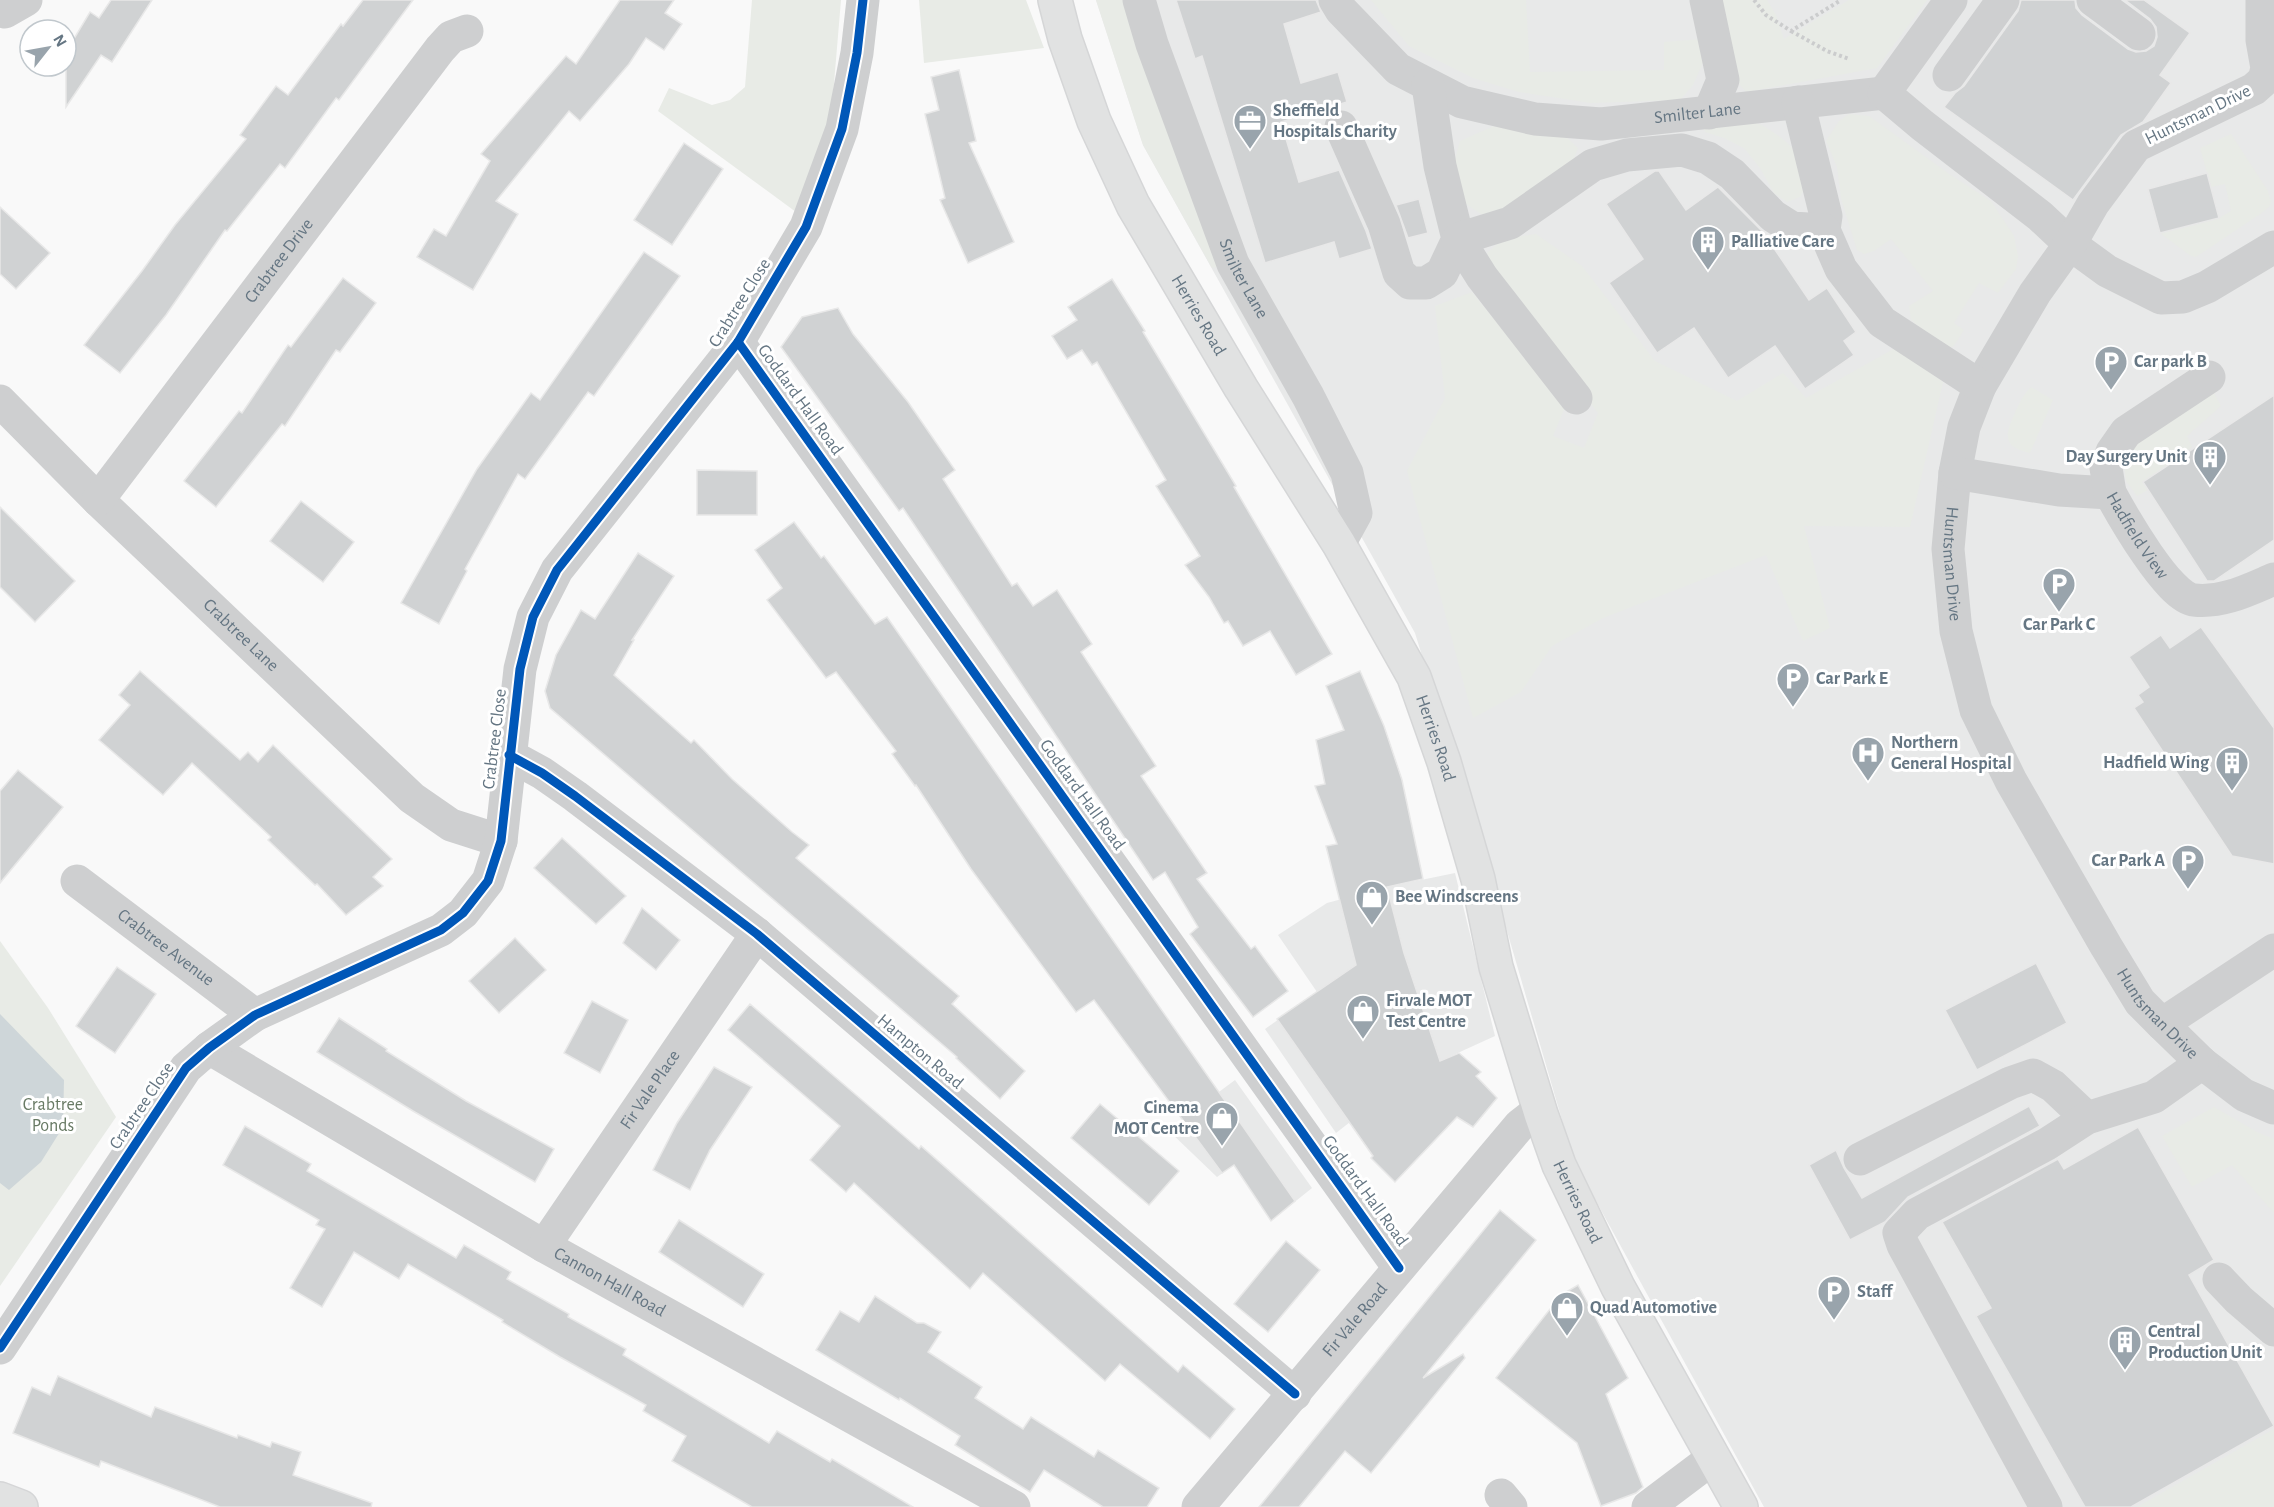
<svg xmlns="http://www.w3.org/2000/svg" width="2274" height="1507" font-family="'Alegreya Sans',sans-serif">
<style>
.built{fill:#e8e9e9}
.green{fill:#e8ebe6}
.water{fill:#ced6d9}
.building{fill:#d0d2d3;stroke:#e8e8e8;stroke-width:1.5}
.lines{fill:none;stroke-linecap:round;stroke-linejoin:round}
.major-casing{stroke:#d5d6d7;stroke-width:36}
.path{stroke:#cbcccd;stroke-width:4;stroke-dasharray:3 3;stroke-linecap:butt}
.minor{stroke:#cecfd0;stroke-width:33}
.major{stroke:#e1e2e2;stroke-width:33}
.cycleway-casing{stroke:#fff;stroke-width:13}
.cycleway{stroke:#0057b8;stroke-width:9}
.labels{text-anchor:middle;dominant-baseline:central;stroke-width:6;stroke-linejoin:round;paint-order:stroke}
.poi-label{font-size:18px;font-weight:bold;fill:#657683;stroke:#fff;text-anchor:start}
.street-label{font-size:18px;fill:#657683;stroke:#fff}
.park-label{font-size:18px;fill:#687a64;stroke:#fff}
</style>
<rect width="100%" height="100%" fill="#f9f9f9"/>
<g class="built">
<polygon points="1096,0 2274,0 2274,1507 1764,1507 1585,1181 1569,1144 1507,931 1415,633 1143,145"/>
<polygon points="1455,873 1495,1036 1383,1087 1377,1101 1336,1133 1265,1029 1317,992 1278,935 1327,903 1387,887"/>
<polygon points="1235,1080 1312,1188 1271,1221 1234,1165 1217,1177 1168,1130"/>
</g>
<g class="green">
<polygon points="752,0 841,0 831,119 796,212 658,111 669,88 712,105 730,100 745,87"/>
<polygon points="919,0 1026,0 1044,48 924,63"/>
<polygon points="1096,0 1139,0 1233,264 1212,268 1143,145"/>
<polygon points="1371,0 1526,0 1530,72 1664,70 1664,42 1714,38 1693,85 1680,100 1591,103 1519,92 1473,78 1409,46"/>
<polygon points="1715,0 1767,0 1776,15 1784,39 1849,0 1927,0 1877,68 1746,92 1734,78"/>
<polygon points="1849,114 1869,116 1952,176 1991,201 2014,236 2018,256 2016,269 1998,293 1979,283 1954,323 1964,330 1953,347 1942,346 1911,320 1909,306 1933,291 1891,239 1874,251 1864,254 1857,250 1841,198 1837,167 1826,141 1839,121"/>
<path d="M1750 119C1779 134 1797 146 1811 176L1800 197 1787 202 1774 193 1760 168 1744 148 1724 138 1705 132 1700 121Z"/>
<polygon points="1503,122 1555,127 1578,148 1567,176 1487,218 1460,200 1452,170 1460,141"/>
<polygon points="2231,134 2268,191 2271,202 2269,207 2263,212 2196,257 2191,256 2160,233 2219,218 2231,211 2225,184 2211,187 2200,148"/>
<polygon points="1536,234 1582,266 1655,361 1737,401 1783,373 1806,398 1897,347 1943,382 1910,527 1804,526 1830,628 1803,641 1766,555 1603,618 1552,646 1521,692 1473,718 1407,471 1445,398 1435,306 1472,292 1565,407 1553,436 1584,448 1598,413 1502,292 1487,253 1503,239"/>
<path d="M2031 387 2053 400 2030 453C2004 447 2004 437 2014 415 2019 404 2022 396 2031 387Z"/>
<polygon points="2214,393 2221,406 2187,436 2192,447 2143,482 2148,490 2137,496 2126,481 2123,458 2137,439"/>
<polygon points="0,941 48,1008 116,1117 0,1286"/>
<polygon points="2214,1107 2257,1132 2274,1139 2274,1213 2232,1165 2192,1187 2162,1136"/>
<polygon points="2274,1429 2274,1507 2137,1507"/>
</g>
<polygon class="water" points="0,1014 64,1080 63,1127 41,1162 9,1190 0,1183"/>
<g class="building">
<polygon points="111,0 152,0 112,62 101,55 66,107 66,52 90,12 99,18"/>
<polygon points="363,0 413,0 339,100 336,98 285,168 280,164 227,231 225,230 166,315 120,373 84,345 142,271 175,225 246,139 240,135 276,86 288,95 341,24 343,26"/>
<polygon points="620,0 674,0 665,13 682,24 664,50 646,38 629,64 580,121 569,111 496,201 518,214 473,290 417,257 434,229 446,236 490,161 481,154 566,56 576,64"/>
<polygon points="1176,0 1316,0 1321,12 1284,24 1301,83 1338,72 1347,102 1281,122 1299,182 1339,170 1366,231 1372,249 1339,259 1334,242 1265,263 1202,56 1195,59"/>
<polygon points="2021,0 2075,0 2076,8 2082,15 2128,49 2136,52 2146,51 2154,46 2157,37 2156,27 2150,19 2125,0 2144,0 2190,33 2160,75 2171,83 2143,122 2121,135 2073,200 1944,107 1955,93 1964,86 2018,11"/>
<polygon points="959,70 976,141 969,143 1014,242 968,263 940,200 945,198 925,114 939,110 931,77"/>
<polygon points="684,143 723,169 672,245 634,220"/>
<polygon points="1655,171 1659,171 1686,210 1718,187 1763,232 1809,300 1827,288 1856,332 1844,341 1854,355 1805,389 1775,346 1728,378 1694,328 1657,353 1609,283 1643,259 1606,204"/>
<polygon points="2207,173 2219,218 2160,233 2148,189"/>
<polygon points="1419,199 1428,233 1408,238 1396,205"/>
<polygon points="0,207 50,253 16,289 0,274"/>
<polygon points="644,252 680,276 594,396 588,392 525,479 518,474 465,569 467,571 439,624 401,603 477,469 531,393 540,400"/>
<polygon points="343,278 376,303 340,352 336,350 285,426 282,424 216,507 184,481 239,411 242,413 288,345 291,347"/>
<polygon points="1112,279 1145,331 1143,332 1236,486 1234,487 1332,654 1296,675 1270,631 1243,646 1228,621 1224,623 1209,597 1185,565 1200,556 1156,486 1166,480 1097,362 1092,365 1082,350 1067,359 1052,336 1077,320 1068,307"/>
<polygon points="838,308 853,334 908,402 955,470 943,479 1012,586 1017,583 1033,606 1057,590 1092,644 1081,652 1156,766 1141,776 1207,873 1197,879 1251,949 1255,946 1288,991 1253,1017 1190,934 1198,927 1165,872 1153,880 903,508 899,511 781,347 802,317"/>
<polygon points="2274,395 2274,540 2214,581 2207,581 2143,482"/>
<polygon points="697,470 757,471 757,515 697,515"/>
<polygon points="301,501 354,542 323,582 270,541"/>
<polygon points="0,507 75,581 35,622 0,587"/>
<polygon points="794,522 821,558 824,556 875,624 887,617 1295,1201 1271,1221 1234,1165 1222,1173 1094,1000 1076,1012 971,869 916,785 915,786 892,754 896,751 836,672 826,678 767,600 782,588 755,550"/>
<polygon points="638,553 674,576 632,640 634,640 614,675 691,743 694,740 732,779 792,832 809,845 796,858 959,996 952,1004 1025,1071 1000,1099 956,1058 957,1057 550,708 545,691 556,655 581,610 595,619"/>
<polygon points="2201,627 2274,728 2274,864 2232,856 2134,708 2143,702 2138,695 2149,687 2129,657 2161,635 2170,648"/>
<polygon points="140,671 240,760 248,752 258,762 273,745 392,859 373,877 383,886 346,915 317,884 315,885 268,840 271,837 192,763 163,795 99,740 130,705 119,695"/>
<polygon points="1360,671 1384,726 1402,780 1423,879 1387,887 1404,953 1440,1061 1459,1053 1481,1072 1476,1076 1497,1098 1473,1127 1457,1117 1395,1182 1371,1158 1373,1156 1277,1019 1356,965 1326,846 1337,844 1315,786 1325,784 1316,740 1344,730 1326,686"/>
<polygon points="18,770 63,807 0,883 0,791"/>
<polygon points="562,838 626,896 596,924 534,868"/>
<polygon points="642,908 680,940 656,970 623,943"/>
<polygon points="515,938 546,970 499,1013 469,981"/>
<polygon points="2036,963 2067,1023 1977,1070 1945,1010"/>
<polygon points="117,967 156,994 115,1053 76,1026"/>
<polygon points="592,1001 628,1020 600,1073 564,1053"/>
<polygon points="750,1004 919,1149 921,1146 1178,1372 1183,1365 1235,1409 1210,1439 1120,1364 1105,1381 983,1273 970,1289 854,1183 846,1192 810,1160 840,1126 728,1030"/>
<polygon points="339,1018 387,1049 386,1051 466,1101 554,1149 535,1182 413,1111 317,1052"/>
<polygon points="714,1067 752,1087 710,1150 690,1190 653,1170 677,1123"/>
<polygon points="1100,1104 1179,1171 1149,1205 1071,1138"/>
<polygon points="2029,1106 2040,1126 1908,1197 1885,1222 1850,1240 1809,1165 1836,1150 1844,1168 1862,1198"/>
<polygon points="245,1126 311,1164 307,1171 456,1258 464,1245 511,1272 507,1279 569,1314 568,1317 626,1349 623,1355 769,1443 777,1431 830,1462 832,1459 913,1507 752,1507 672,1461 686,1436 643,1411 646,1405 560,1357 502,1322 503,1320 408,1264 399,1279 354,1252 322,1307 290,1288 325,1229 316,1225 319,1220 223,1165"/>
<polygon points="2138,1127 2214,1260 2189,1275 2274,1426 2131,1507 2085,1507 1976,1316 1991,1308 1942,1222 2058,1159 2064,1169"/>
<polygon points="1500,1210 1536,1240 1423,1378 1463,1354 1465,1358 1425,1407 1371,1473 1345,1451 1299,1507 1259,1507"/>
<polygon points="679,1220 764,1274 743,1307 659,1252"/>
<polygon points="1286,1241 1320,1270 1268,1332 1234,1304"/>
<polygon points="1578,1285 1628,1378 1606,1394 1643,1487 1636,1493 1601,1506 1577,1443 1496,1378 1561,1295"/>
<polygon points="875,1296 917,1323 924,1323 941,1332 928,1352 982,1387 975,1398 1023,1429 1031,1417 1094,1457 1098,1450 1159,1488 1147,1507 1103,1507 1044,1470 1030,1492 955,1445 960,1436 900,1398 899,1400 816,1350 840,1311 859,1322"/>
<polygon points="58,1376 151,1417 155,1407 237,1438 238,1435 270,1447 272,1442 301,1452 293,1475 372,1503 371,1507 220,1507 101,1461 99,1467 13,1433 32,1387 50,1395"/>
</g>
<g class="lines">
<g class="major-casing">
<g id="major">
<path id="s11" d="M1055 0 1065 39 1094 121 1133 205 1241 388 1339 544 1414 677 1444 762 1478 879 1496 967 1541 1114 1559 1165 1618 1287 1741 1507"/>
<polyline points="0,1499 21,1507"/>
</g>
</g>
<g class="path">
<polyline points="1754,0 1766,15 1791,31 1841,0"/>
<polyline points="1791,31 1827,51 1849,59"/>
</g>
<g class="minor">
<path id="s1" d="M1139 0 1152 44 1233 264 1308 396 1347 473 1356 513 1339 544"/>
<path id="s2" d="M1335 0 1341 10 1398 69 1462 102 1535 119 1601 124 1884 93"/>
<polyline points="1706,0 1723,80 1709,113"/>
<polyline points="1951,0 1884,93 1922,125 2040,216 2070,244 2107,271 2161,298 2183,297 2207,287 2274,247"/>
<polyline points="2093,0 2139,34"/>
<path id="s3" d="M2262 0V40L2267 68 2264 80 2254 89 2136 146 2093 204 2070 244 2035 293 1980 386 1964 427 1955 473 1948 549 1956 631 1976 710 2011 781 2106 946 2140 1002 2162 1024 2202 1063 2244 1095 2274 1108"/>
<polyline points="5,12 26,0"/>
<polyline points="1949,75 2003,0"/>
<polyline points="1798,102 1826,216 1824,230 1841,269 1882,322 1980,386"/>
<polyline points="1341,127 1384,224 1399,273 1410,283 1426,283 1442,273 1458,239 1440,166 1428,85"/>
<polyline points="738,342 1399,1268"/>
<polyline points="1576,398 1482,277 1458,239 1510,223 1593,165 1627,155 1682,150 1708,158 1732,174 1773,216 1792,228 1824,230"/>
<path id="s4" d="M0 401 98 500 412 798 451 825 501 841"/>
<path id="s5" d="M1955 473 2059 490 2110 493C2122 515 2169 598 2194 600 2223 603 2248 590 2274 579"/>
<polyline points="2110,493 2106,468 2112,452 2126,432 2209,377"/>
<path id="s6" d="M98 500 440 49 451 37 467 31"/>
<polyline points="509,755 542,773 575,796 757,934 1295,1394"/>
<path id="s7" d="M77 881 255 1015"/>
<polyline points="2162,1024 2274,950"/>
<path id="s8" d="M209 1048 544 1246 1014 1507"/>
<polyline points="1860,1159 2010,1083 2033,1075 2053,1086 2087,1118"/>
<path id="s9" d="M544 1246 757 934"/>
<polyline points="2219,1279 2239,1300 2274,1330"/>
<polyline points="0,1348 186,1068 209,1048 255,1015 441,930 463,913 488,881 501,841 520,669 533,617 557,570 738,342 806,227 842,129 857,53 863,0"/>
<polyline points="1501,1495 1511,1507"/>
<path id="s10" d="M1198 1507 1520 1125 1529 1118 1541 1114"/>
<polyline points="1648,1507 1713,1458"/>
<polyline points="2046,1507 1903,1245 1899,1233 1917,1214 2047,1144 2087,1118 2154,1097 2202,1063"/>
</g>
<use href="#major" class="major"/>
<g class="cycleway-casing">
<g id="cycleway">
<polyline points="738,342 1399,1268"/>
<polyline points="509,755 542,773 575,796 757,934 1295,1394"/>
<polyline points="0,1348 186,1068 209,1048 255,1015 441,930 463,913 488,881 501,841 520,669 533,617 557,570 738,342 806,227 842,129 857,53 863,0"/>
</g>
</g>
<use href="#cycleway" class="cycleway"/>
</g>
<defs>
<g id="office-pin" transform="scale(1.725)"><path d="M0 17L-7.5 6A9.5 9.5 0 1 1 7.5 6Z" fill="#99a4ac" stroke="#fff"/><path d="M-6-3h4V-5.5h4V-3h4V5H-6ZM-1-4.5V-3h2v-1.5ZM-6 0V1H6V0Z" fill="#fff"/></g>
<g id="building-pin" transform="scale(1.725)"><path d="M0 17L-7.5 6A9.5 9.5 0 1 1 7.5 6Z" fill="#99a4ac" stroke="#fff"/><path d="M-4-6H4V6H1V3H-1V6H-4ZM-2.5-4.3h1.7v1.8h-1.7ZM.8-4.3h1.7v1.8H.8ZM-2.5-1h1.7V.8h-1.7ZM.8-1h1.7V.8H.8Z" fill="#fff"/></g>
<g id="parking-pin" transform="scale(1.725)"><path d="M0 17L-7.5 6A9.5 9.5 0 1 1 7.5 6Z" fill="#99a4ac" stroke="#fff"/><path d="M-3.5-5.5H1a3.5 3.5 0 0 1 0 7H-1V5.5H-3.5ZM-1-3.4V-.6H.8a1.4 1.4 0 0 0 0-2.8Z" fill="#fff"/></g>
<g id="hospital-pin" transform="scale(1.725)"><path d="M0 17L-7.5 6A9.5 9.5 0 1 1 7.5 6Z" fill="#99a4ac" stroke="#fff"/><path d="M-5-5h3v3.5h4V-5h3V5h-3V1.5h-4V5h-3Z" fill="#fff"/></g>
<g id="shop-pin" transform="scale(1.725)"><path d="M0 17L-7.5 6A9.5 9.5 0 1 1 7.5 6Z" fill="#99a4ac" stroke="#fff"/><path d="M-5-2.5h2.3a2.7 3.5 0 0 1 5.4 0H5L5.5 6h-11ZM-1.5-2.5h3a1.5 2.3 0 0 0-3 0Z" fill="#fff"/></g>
</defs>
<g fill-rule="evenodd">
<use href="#office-pin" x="1250" y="121"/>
<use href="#building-pin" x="1708" y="242"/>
<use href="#parking-pin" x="2111" y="362"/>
<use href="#building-pin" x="2210" y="457"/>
<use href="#parking-pin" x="2059" y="584"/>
<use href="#parking-pin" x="1793" y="679"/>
<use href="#hospital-pin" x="1868" y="753"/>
<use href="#building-pin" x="2232" y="763"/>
<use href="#parking-pin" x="2188" y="861"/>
<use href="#shop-pin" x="1372" y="897"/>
<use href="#shop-pin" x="1363" y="1011"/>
<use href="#shop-pin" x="1222" y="1118"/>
<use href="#parking-pin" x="1834" y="1292"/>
<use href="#shop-pin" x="1567" y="1308"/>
<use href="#building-pin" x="2125" y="1342"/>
</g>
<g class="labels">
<g class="poi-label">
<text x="1273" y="111">Sheffield<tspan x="1273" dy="21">Hospitals Charity</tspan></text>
<text x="1731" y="242">Palliative Care</text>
<text x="2134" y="362">Car park B</text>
<text x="2187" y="457" text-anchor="end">Day Surgery Unit</text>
<text x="2059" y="625" text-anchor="middle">Car Park C</text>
<text x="1816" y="679">Car Park E</text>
<text x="1891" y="743">Northern<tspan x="1891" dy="21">General Hospital</tspan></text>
<text x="2209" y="763" text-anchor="end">Hadfield Wing</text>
<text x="2165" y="861" text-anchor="end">Car Park A</text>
<text x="1395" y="897">Bee Windscreens</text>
<text x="1386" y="1001">Firvale MOT<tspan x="1386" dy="21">Test Centre</tspan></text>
<text x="1199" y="1108" text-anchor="end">Cinema<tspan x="1199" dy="21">MOT Centre</tspan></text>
<text x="1857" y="1292">Staff</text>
<text x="1590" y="1308">Quad Automotive</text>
<text x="2148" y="1332">Central<tspan x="2148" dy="21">Production Unit</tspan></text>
</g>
<g class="street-label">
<text stroke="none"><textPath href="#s2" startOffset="404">Smilter Lane</textPath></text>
<text transform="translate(2198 115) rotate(-26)">Huntsman Drive</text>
<text stroke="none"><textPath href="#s6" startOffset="300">Crabtree Drive</textPath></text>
<text stroke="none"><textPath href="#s1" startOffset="298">Smilter Lane</textPath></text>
<text transform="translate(740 303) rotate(-58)">Crabtree Close</text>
<text stroke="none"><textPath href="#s11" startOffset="348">Herries Road</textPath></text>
<text transform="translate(800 400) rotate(54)">Goddard Hall Road</text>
<text stroke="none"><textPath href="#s5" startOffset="207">Hadfield View</textPath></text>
<text stroke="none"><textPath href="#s3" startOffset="694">Huntsman Drive</textPath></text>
<text stroke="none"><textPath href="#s4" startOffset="336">Crabtree Lane</textPath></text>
<text stroke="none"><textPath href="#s11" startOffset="834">Herries Road</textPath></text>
<text transform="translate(495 739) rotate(-83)">Crabtree Close</text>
<text transform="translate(1082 795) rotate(54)">Goddard Hall Road</text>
<text stroke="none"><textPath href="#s7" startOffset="111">Crabtree Avenue</textPath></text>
<text stroke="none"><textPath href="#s3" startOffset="1198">Huntsman Drive</textPath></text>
<text transform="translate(920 1052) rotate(40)">Hampton Road</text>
<text stroke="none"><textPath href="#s9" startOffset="189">Fir Vale Place</textPath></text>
<text transform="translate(142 1106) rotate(-56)">Crabtree Close</text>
<text transform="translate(1365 1191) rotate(54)">Goddard Hall Road</text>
<text stroke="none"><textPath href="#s11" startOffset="1320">Herries Road</textPath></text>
<text stroke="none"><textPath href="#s8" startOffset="464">Cannon Hall Road</textPath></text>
<text stroke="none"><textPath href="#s10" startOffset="244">Fir Vale Road</textPath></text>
</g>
<g class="park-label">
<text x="53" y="1105">Crabtree<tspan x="53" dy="21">Ponds</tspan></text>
</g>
</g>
<g transform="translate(48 48) rotate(59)"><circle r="28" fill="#ffffff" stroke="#c1c8cd" stroke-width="1.5"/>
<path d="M0-4.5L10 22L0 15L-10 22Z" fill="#99a4ac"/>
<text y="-9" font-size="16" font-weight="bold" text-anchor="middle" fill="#657683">N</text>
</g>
</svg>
